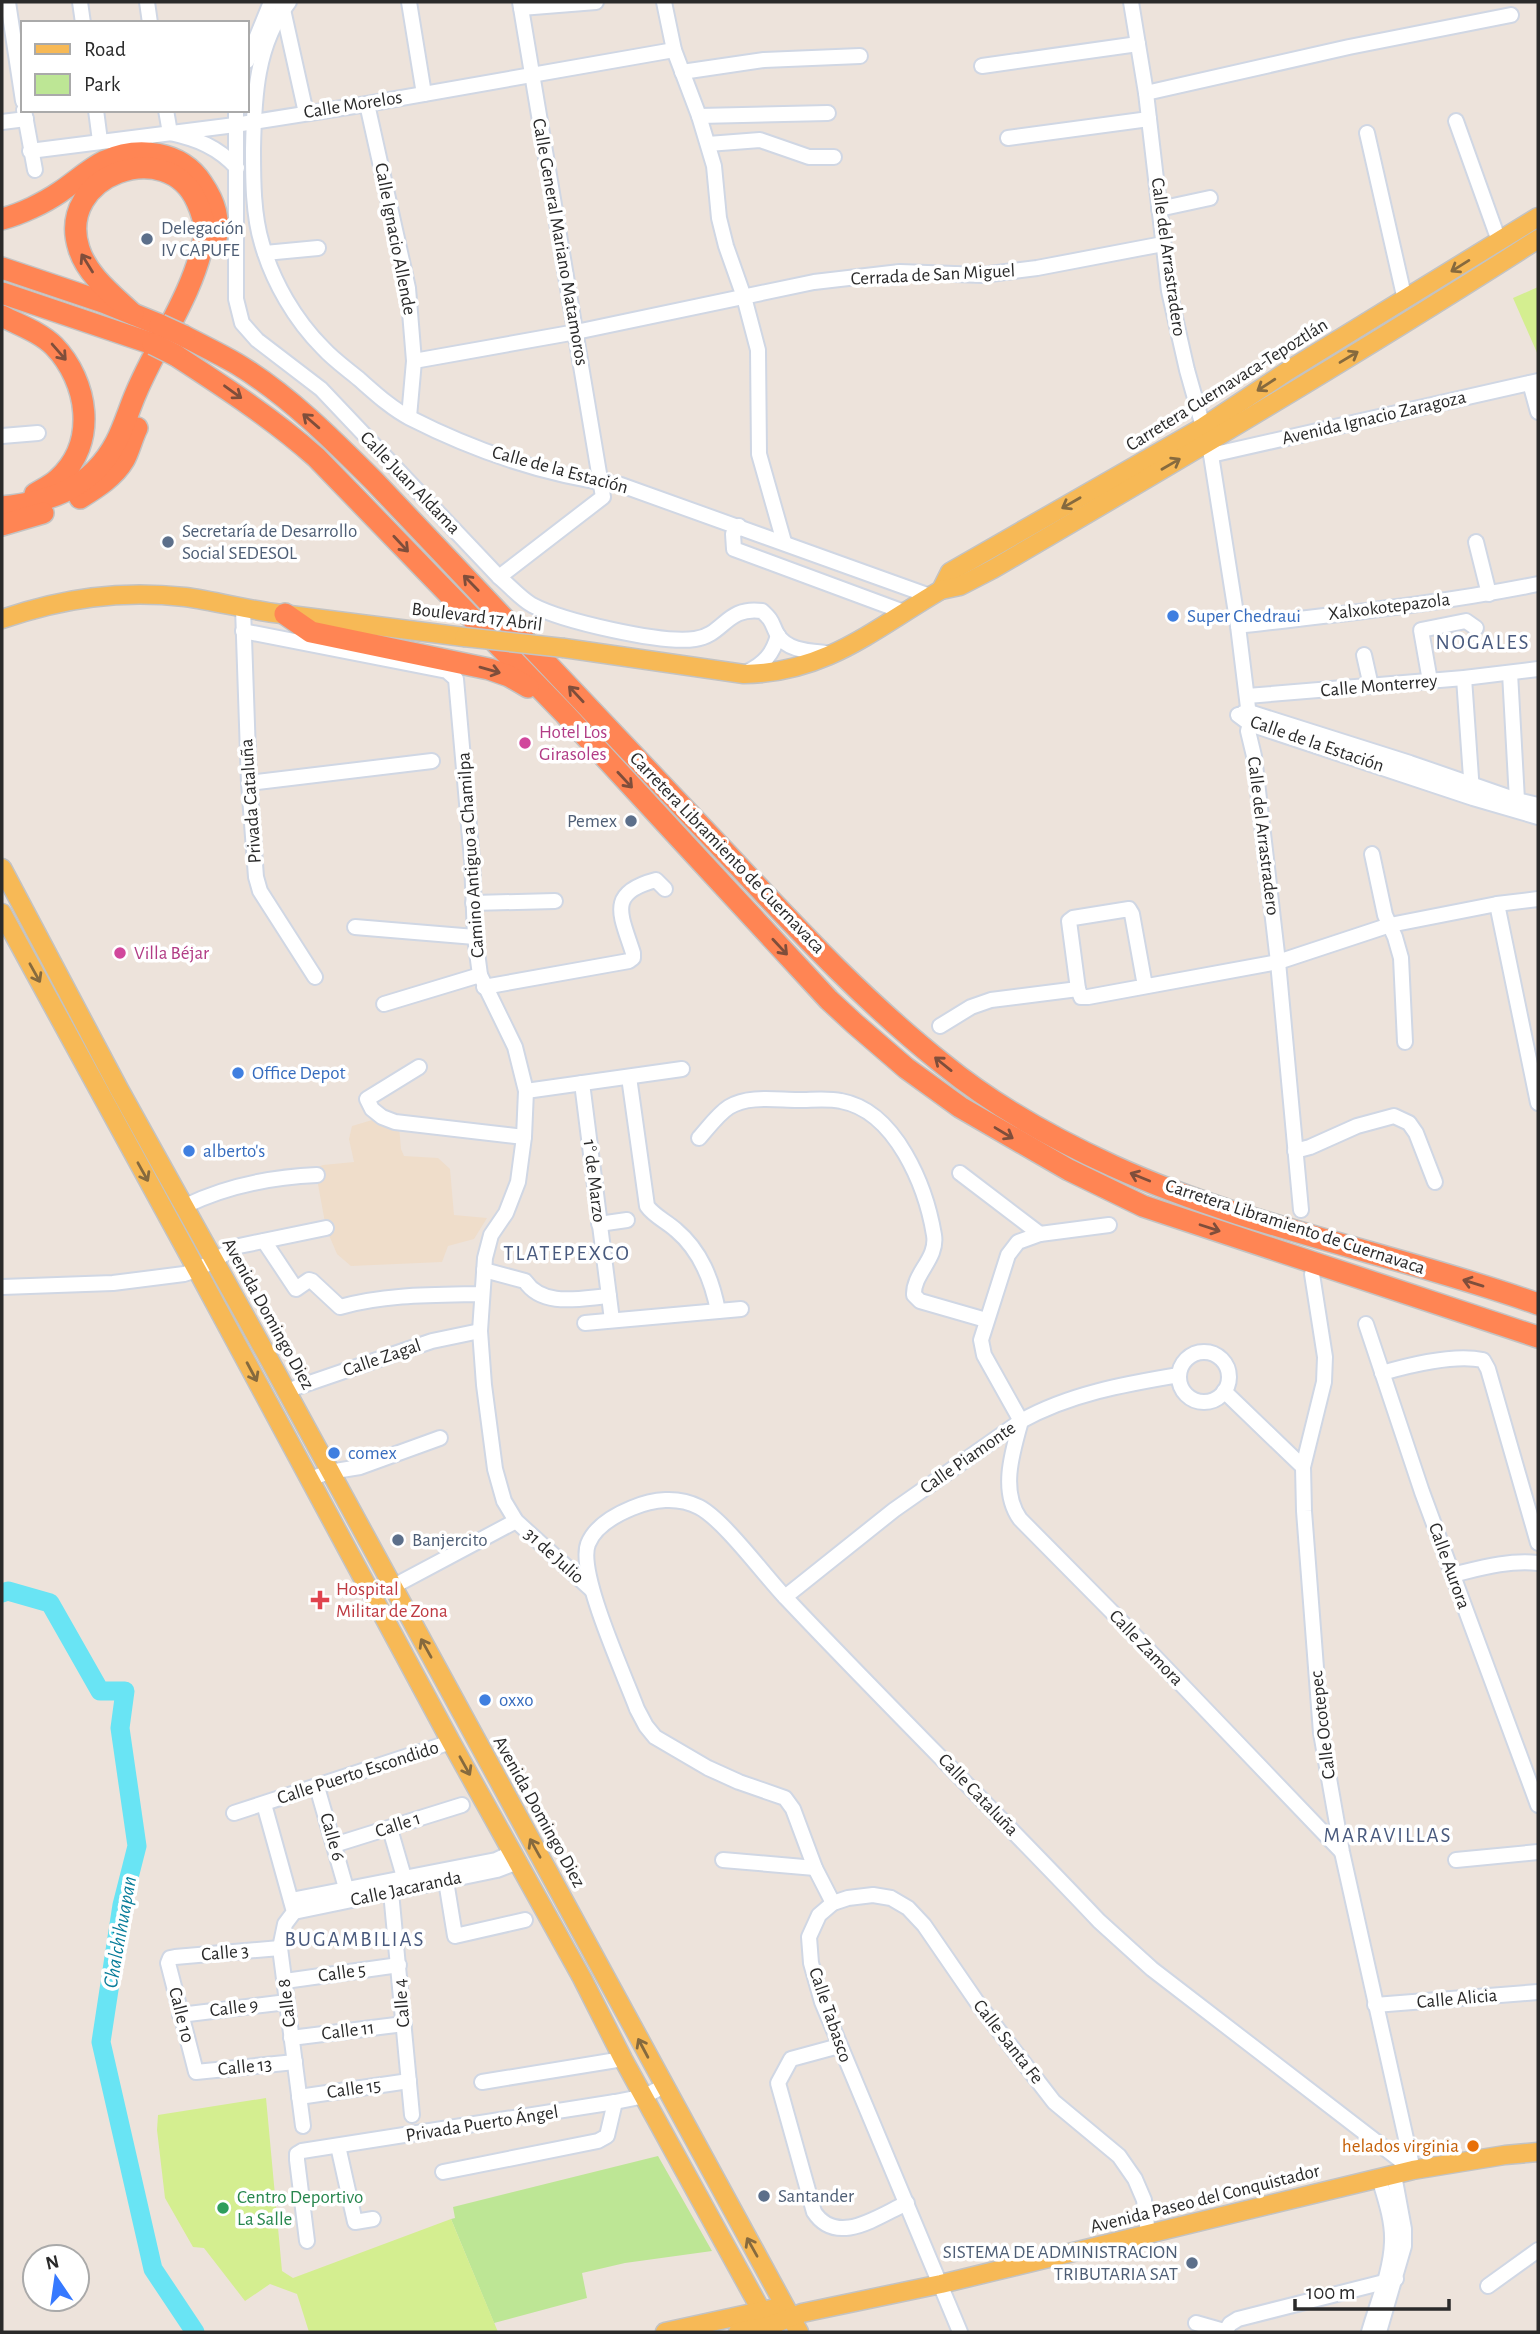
<svg xmlns="http://www.w3.org/2000/svg" width="1540" height="2334" font-family="'Alegreya Sans',sans-serif">
<style>
.education{fill:#efddca}
.green{fill:#bde695}
.pitch{fill:#d4ee90}
.lines{fill:none;stroke-linecap:round;stroke-linejoin:round}
.river{stroke:#69e4f4;stroke-width:19}
.minor-casing{stroke:#d0d7e4;stroke-width:18}
.major-casing{stroke:#c3c3c3;stroke-width:21}
.highway-casing{stroke:#c3c3c3;stroke-width:24}
.minor{stroke:#fff;stroke-width:14}
.major{stroke:#f7b956;stroke-width:18}
.highway{stroke:#ff8554;stroke-width:21}
.major-bridge-casing{stroke:#c3c3c3;stroke-width:21;stroke-linecap:butt}
.highway-bridge-casing{stroke:#c3c3c3;stroke-width:24;stroke-linecap:butt}
.major-bridge{stroke:#f7b956;stroke-width:18}
.highway-bridge{stroke:#ff8554;stroke-width:21}
.oneway{stroke:#7f4e3b}
.oneway2{stroke:#866a3e}
.service-dot{fill:#5c6f8a;stroke:#fff;stroke-width:2.5}
.shop-dot{fill:#3f7fe0;stroke:#fff;stroke-width:2.5}
.hotel-dot{fill:#d1479c;stroke:#fff;stroke-width:2.5}
.health-dot{fill:#e0444e;stroke:#fff;stroke-width:2.5}
.food-dot{fill:#e8710a;stroke:#fff;stroke-width:2.5}
.leisure-dot{fill:#2e9e5b;stroke:#fff;stroke-width:2.5}
.labels{text-anchor:middle;dominant-baseline:central;stroke-width:7;stroke-linejoin:round;paint-order:stroke}
.street-label{font-size:19px;fill:#2a2a2a;stroke:#fff}
.service-label{font-size:19px;fill:#4e5e75;stroke:#fff;text-anchor:start}
.shop-label{font-size:19px;fill:#366cbe;stroke:#fff;text-anchor:start}
.hotel-label{font-size:19px;fill:#b23c85;stroke:#fff;text-anchor:start}
.health-label{font-size:19px;fill:#be3a42;stroke:#fff;text-anchor:start}
.food-label{font-size:19px;fill:#c56008;stroke:#fff;text-anchor:end}
.leisure-label{font-size:19px;fill:#27864d;stroke:#fff;text-anchor:start}
.neighbourhood-label{font-size:21px;letter-spacing:2px;fill:#48597d;stroke:#fff}
.water-label{font-size:21px;font-style:italic;fill:#087d9a;stroke:#fff}
</style>
<rect width="100%" height="100%" fill="#ede3db"/>
<polygon class="education" points="379,1118 399,1126 401,1149 404,1156 438,1158 450,1169 454,1215 487,1218 474,1239 448,1246 442,1262 351,1266 337,1254 326,1228 315,1168 323,1165 354,1162 349,1139 352,1126"/>
<polygon class="green" points="658,2156 712,2251 625,2263 582,2273 587,2298 494,2323 451,2219 455,2218 453,2207"/>
<g class="pitch">
<polygon points="1538,287 1538,355 1513,298"/>
<polygon points="266,2098 282,2271 293,2278 451,2219 498,2332 309,2332 297,2294 270,2284 245,2301 204,2248 193,2247 165,2198 157,2130 158,2115"/>
</g>
<g class="lines">
<polyline class="river" points="2,1593 8,1591 50,1603 100,1691 125,1691 120,1728 137,1846 122,1905 101,2042 153,2269 195,2332"/>
<g class="minor-casing">
<g id="minor">
<polyline points="8,2 23,101"/>
<polyline points="80,2 83,23"/>
<polyline points="147,2 150,23"/>
<path d="M289 2C256 44 254 98 253 149 253 179 253 215 262 244 273 282 295 320 323 348 334 360 347 369 359 379 375 393 391 408 410 418 475 451 549 476 621 485L930 596"/>
<polyline points="409,2 424,94"/>
<polyline points="664,2 674,50 699,116 714,166 719,218 726,246 744,297 758,350 759,454 784,542"/>
<polyline points="1131,2 1146,93 1169,291 1187,370 1211,455 1238,626 1250,724 1248,731 1254,756 1278,962 1301,1210"/>
<polyline points="282,5 306,113"/>
<polyline points="521,8 596,2"/>
<polyline points="247,61 271,2"/>
<polyline points="982,66 1138,44"/>
<polyline points="682,72 764,60 860,56"/>
<polyline points="1146,93 1349,47 1511,15"/>
<polyline points="367,104 408,288 414,361 409,417"/>
<polyline points="24,110 35,170"/>
<polyline points="96,110 100,141"/>
<path d="M166 110 170 133C197 139 218 147 237 168"/>
<path d="M236 110V299L242 323 257 340 321 389 499 577C510 586 520 598 532 605 562 621 661 644 695 639 724 635 726 606 762 611 773 621 771 622 777 634 788 653 815 651 834 654"/>
<polyline points="699,116 828,113"/>
<polyline points="1456,121 1499,241"/>
<polyline points="2,122 26,119"/>
<polyline points="1367,133 1405,300"/>
<polyline points="1008,138 1149,119"/>
<polyline points="708,144 760,140 809,157 834,157"/>
<polyline points="30,151 235,125 367,104 674,50"/>
<polyline points="1159,209 1210,198"/>
<polyline points="265,253 318,248"/>
<polyline points="414,361 576,332 814,282 900,272 982,275 1037,268 1163,244"/>
<polyline points="1530,383 1538,412"/>
<polyline points="2,436 38,433"/>
<polyline points="1211,455 1538,381"/>
<polyline points="739,526 733,534 734,549 904,612"/>
<polyline points="1476,542 1489,594"/>
<polyline points="499,577 603,497 520,2"/>
<polyline points="243,608 249,783 256,877 260,891 315,977"/>
<path d="M1238 626C1338 614 1439 604 1538 584"/>
<polyline points="243,631 447,671 456,679 472,860 475,937 480,975 515,1047 526,1091 524,1137 518,1182 506,1213 491,1235 485,1258 480,1331 484,1385 495,1469 504,1501 516,1521 592,1590"/>
<polyline points="1364,655 1371,686"/>
<path d="M747 672C764 664 773 654 778 635"/>
<polyline points="1510,673 1517,800"/>
<polyline points="1464,678 1472,792"/>
<polyline points="1430,681 1421,630 1466,621 1476,628"/>
<polyline points="1247,696 1464,678 1538,669"/>
<polyline points="1243,713 1249,712 1410,763 1517,800 1538,805"/>
<polyline points="1238,715 1250,724 1271,731 1473,798 1538,817"/>
<polyline points="249,783 432,761"/>
<polyline points="1372,854 1385,915 1395,937 1401,958 1405,1042"/>
<polyline points="473,903 555,901"/>
<polyline points="1497,904 1538,1103"/>
<polyline points="355,927 475,937"/>
<polyline points="1145,986 1132,914 1129,909 1073,918 1069,921 1078,989 1081,997 1088,997 1278,962 1390,925 1497,904 1538,899"/>
<path d="M484 987 629 961 633 958V953C621 915 606 893 656 880L665 889"/>
<polyline points="384,1004 480,975"/>
<polyline points="940,1026 971,1007 991,1000 1078,989"/>
<polyline points="419,1067 367,1099 372,1109 382,1117 395,1122 524,1137"/>
<path d="M629 1077 647 1206C654 1216 666 1221 676 1230 701 1251 712 1280 718 1311"/>
<polyline points="582,1083 612,1320"/>
<polyline points="526,1091 682,1069"/>
<path d="M699 1138C708 1128 718 1114 729 1107 748 1095 777 1100 798 1100 812 1100 828 1098 841 1101 896 1111 926 1187 934 1235 938 1259 913 1273 914 1295L920 1301 986 1320"/>
<polyline points="1295,1151 1310,1147 1357,1126 1394,1116 1409,1123 1416,1133 1435,1182"/>
<polyline points="960,1173 1040,1234"/>
<path d="M185 1206C226 1186 272 1177 317 1175"/>
<polyline points="599,1224 627,1220"/>
<path d="M1109 1225 1040 1234 1018 1242 1008 1255 981 1340 984 1355 1021 1421C1012 1453 1000 1491 1020 1519L1112 1612 1341 1851"/>
<path d="M264 1241 296 1289 309 1280 312 1281 340 1307C386 1294 435 1295 482 1294"/>
<path d="M484 1270 525 1281C543 1308 581 1298 609 1296"/>
<polyline points="1312,1274 1325,1357 1324,1382 1303,1467 1304,1511 1321,1733 1342,1852 1413,2170"/>
<polyline points="2,1287 113,1283 184,1274 197,1270 239,1246 326,1228"/>
<polyline points="585,1323 741,1309"/>
<polyline points="1366,1324 1422,1492 1538,1805"/>
<circle cx="1204" cy="1377" r="25"/>
<path d="M1382 1373C1409 1365 1455 1354 1483 1360L1488 1369 1538 1543"/>
<polyline points="286,1391 432,1341 480,1331"/>
<polyline points="1224,1391 1303,1467"/>
<polyline points="310,1479 329,1472 360,1467 440,1438"/>
<path d="M1452 1575C1481 1568 1508 1560 1538 1563"/>
<polyline points="392,1587 516,1521"/>
<path d="M785 1597 894 1510 1021 1421C1069 1394 1125 1384 1179 1375"/>
<polyline points="317,1787 346,1888"/>
<polyline points="264,1804 294,1912 285,1924 280,1948 303,2126"/>
<polyline points="234,1813 451,1742"/>
<polyline points="390,1829 404,1877"/>
<polyline points="334,1845 462,1805"/>
<polyline points="723,1860 815,1868"/>
<polyline points="1456,1860 1538,1852"/>
<polyline points="446,1881 455,1936 525,1920"/>
<polyline points="391,1892 412,2115"/>
<polyline points="291,1900 496,1860 513,1852"/>
<path d="M833 1903 815 1868 793 1809 785 1798 739 1782 708 1768 655 1737 646 1726 637 1709C625 1676 577 1573 588 1544 595 1526 615 1515 632 1508 653 1499 678 1496 699 1507 724 1520 764 1575 786 1598 889 1707 996 1812 1099 1921L1152 1969 1413 2170"/>
<polyline points="294,1912 497,1870 518,1862"/>
<polyline points="280,1948 175,1957 170,1958 168,1963 196,2072 295,2062"/>
<polyline points="285,1981 399,1965"/>
<polyline points="1375,2005 1538,1992"/>
<polyline points="180,2015 287,2002"/>
<polyline points="291,2038 404,2024"/>
<path d="M839 2046 791 2059 778 2083 814 2212C837 2247 878 2216 907 2203"/>
<polyline points="482,2082 623,2059"/>
<polyline points="299,2097 409,2081"/>
<polyline points="338,2146 355,2222 373,2219"/>
<polyline points="443,2172 598,2141 607,2136 615,2102"/>
<polyline points="307,2241 297,2160 297,2154 302,2151 615,2102 645,2096 664,2086"/>
<polyline points="1488,2286 1538,2250"/>
<polyline points="1196,2323 1224,2331"/>
<polyline points="960,2332 822,2002 811,1963 809,1937 819,1915 833,1903 848,1898 873,1895 891,1898 908,1908 924,1925 979,2005 1054,2102 1119,2156 1135,2179 1144,2200 1148,2234"/>
<polyline points="1225,2332 1230,2324 1238,2319 1396,2279"/>
<path d="M1369 2332C1377 2304 1391 2272 1392 2242 1393 2221 1385 2198 1379 2178"/>
<polyline points="1379,2332 1404,2246 1404,2229 1394,2175"/>
</g>
</g>
<g class="major-casing">
<g id="major">
<polyline points="941,590 950,572 1203,427 1289,370 1538,217"/>
<path d="M2 619C64 598 119 590 185 597 215 601 244 609 274 613 337 621 401 629 464 637"/>
<path d="M564 648 744 674C826 673 874 629 941 590L960 586 993 569C1176 462 1359 354 1538 239"/>
<polyline points="2,868 119,1089 269,1359 799,2332"/>
<polyline points="2,913 197,1270 451,1742 582,1978 623,2059 773,2332"/>
<polyline points="665,2332 771,2309"/>
<polyline points="738,2332 769,2326 802,2313 941,2284 1413,2170 1505,2155 1538,2152"/>
</g>
</g>
<g class="highway-casing">
<g id="highway">
<path d="M2 219C21 214 44 203 60 192 75 182 89 169 105 161 138 146 181 151 202 183 215 202 221 220 215 244"/>
<polyline points="2,268 103,302 160,325"/>
<polyline points="2,293 153,344"/>
<path d="M2 316C19 325 40 332 54 346 88 381 98 443 58 479 52 485 43 489 35 494"/>
<path d="M184 336C201 345 220 354 237 364 288 395 332 439 374 481 480 593 586 705 692 817 773 902 851 991 943 1064 993 1105 1054 1139 1113 1166 1249 1228 1398 1254 1538 1304"/>
<path d="M175 355C224 387 272 418 316 457L565 714 829 1000 855 1024 906 1068 960 1107 1069 1170 1143 1206 1538 1337"/>
<path d="M80 498C96 488 114 477 124 460 129 451 132 438 137 428"/>
<path d="M2 507C50 502 92 488 116 442 124 427 129 409 136 393 157 343 194 293 204 238 206 226 202 213 197 202 168 135 55 175 79 249 87 275 113 295 133 314"/>
<polyline points="2,525 43,513"/>
<polyline points="285,614 311,632 489,669 509,676 528,687"/>
</g>
</g>
<use href="#minor" class="minor"/>
<use href="#major" class="major"/>
<use href="#highway" class="highway"/>
<g class="major-bridge-casing">
<polyline id="major-bridge" points="464,637 564,648"/>
</g>
<g class="highway-bridge-casing">
<g id="highway-bridge">
<polyline points="160,325 184,336"/>
<polyline points="153,344 175,355"/>
</g>
</g>
<use href="#major-bridge" class="major-bridge"/>
<use href="#highway-bridge" class="highway-bridge"/>
</g>
<defs><path id="oneway-shaft" d="M-6 0H5M1.5-3L5.5 0L1.5 3" fill="none" stroke-width="1.6" stroke-linecap="round" stroke-linejoin="round" transform="scale(1.75)"/></defs>
<g class="oneway">
<use href="#oneway-shaft" transform="translate(87 263) rotate(-122)"/>
<use href="#oneway-shaft" transform="translate(59 352) rotate(49)"/>
<use href="#oneway-shaft" transform="translate(233 392) rotate(36)"/>
<use href="#oneway-shaft" transform="translate(311 421) rotate(-139)"/>
<use href="#oneway-shaft" transform="translate(401 544) rotate(47)"/>
<use href="#oneway-shaft" transform="translate(471 583) rotate(-134)"/>
<use href="#oneway-shaft" transform="translate(490 670) rotate(16)"/>
<use href="#oneway-shaft" transform="translate(576 694) rotate(-133)"/>
<use href="#oneway-shaft" transform="translate(625 780) rotate(47)"/>
<use href="#oneway-shaft" transform="translate(780 947) rotate(47)"/>
<use href="#oneway-shaft" transform="translate(943 1064) rotate(-141)"/>
<use href="#oneway-shaft" transform="translate(1004 1133) rotate(31)"/>
<use href="#oneway-shaft" transform="translate(1140 1177) rotate(-158)"/>
<use href="#oneway-shaft" transform="translate(1210 1228) rotate(18)"/>
<use href="#oneway-shaft" transform="translate(1473 1283) rotate(-163)"/>
</g>
<g class="oneway2">
<use href="#oneway-shaft" transform="translate(1460 266) rotate(148)"/>
<use href="#oneway-shaft" transform="translate(1349 357) rotate(-31)"/>
<use href="#oneway-shaft" transform="translate(1266 385) rotate(147)"/>
<use href="#oneway-shaft" transform="translate(1171 464) rotate(-30)"/>
<use href="#oneway-shaft" transform="translate(1071 503) rotate(150)"/>
<use href="#oneway-shaft" transform="translate(35 973) rotate(61)"/>
<use href="#oneway-shaft" transform="translate(143 1172) rotate(61)"/>
<use href="#oneway-shaft" transform="translate(252 1372) rotate(62)"/>
<use href="#oneway-shaft" transform="translate(426 1648) rotate(-119)"/>
<use href="#oneway-shaft" transform="translate(465 1766) rotate(61)"/>
<use href="#oneway-shaft" transform="translate(535 1848) rotate(-119)"/>
<use href="#oneway-shaft" transform="translate(643 2048) rotate(-118)"/>
<use href="#oneway-shaft" transform="translate(752 2247) rotate(-119)"/>
</g>
<g class="service-dot">
<circle cx="147" cy="239" r="7"/>
<circle cx="168" cy="542" r="7"/>
<circle cx="631" cy="821" r="7"/>
<circle cx="398" cy="1540" r="7"/>
<circle cx="764" cy="2196" r="7"/>
<circle cx="1192" cy="2263" r="7"/>
</g>
<g class="shop-dot">
<circle cx="1173" cy="616" r="7"/>
<circle cx="238" cy="1073" r="7"/>
<circle cx="189" cy="1151" r="7"/>
<circle cx="334" cy="1453" r="7"/>
<circle cx="485" cy="1700" r="7"/>
</g>
<g class="hotel-dot">
<circle cx="525" cy="743" r="7"/>
<circle cx="120" cy="953" r="7"/>
</g>
<path class="health-dot" d="M316.5 1589.5h7v7h7v7h-7v7h-7v-7h-7v-7h7z"/>
<circle class="food-dot" cx="1473" cy="2146" r="7"/>
<circle class="leisure-dot" cx="223" cy="2208" r="7"/>
<g class="labels">
<g class="street-label">
<text transform="translate(353 105) rotate(-9)">Calle Morelos</text>
<text transform="translate(395 239) rotate(79)">Calle Ignacio Allende</text>
<text transform="translate(560 242) rotate(80)">Calle General Mariano Matamoros</text>
<text transform="translate(1168 257) rotate(82)">Calle del Arrastradero</text>
<text transform="translate(933 275) rotate(-3)">Cerrada de San Miguel</text>
<text transform="translate(1227 385) rotate(-32)">Carretera Cuernavaca-Tepoztlán</text>
<text transform="translate(1374 418) rotate(-13)">Avenida Ignacio Zaragoza</text>
<text transform="translate(560 470) rotate(15)">Calle de la Estación</text>
<text transform="translate(410 483) rotate(46)">Calle Juan Aldama</text>
<text transform="translate(1389 607) rotate(-7)">Xalxokotepazola</text>
<text transform="translate(477 617) rotate(7)">Boulevard 17 Abril</text>
<text transform="translate(1379 686) rotate(-5)">Calle Monterrey</text>
<text transform="translate(1317 744) rotate(19)">Calle de la Estación</text>
<text transform="translate(251 801) rotate(-94)">Privada Cataluña</text>
<text transform="translate(1263 836) rotate(83)">Calle del Arrastradero</text>
<text transform="translate(727 853) rotate(46)">Carretera Libramiento de Cuernavaca</text>
<text transform="translate(471 855) rotate(-94)">Camino Antiguo a Chamilpa</text>
<text transform="translate(594 1181) rotate(83)">1° de Marzo</text>
<text transform="translate(1295 1227) rotate(18)">Carretera Libramiento de Cuernavaca</text>
<text transform="translate(268 1314) rotate(61)">Avenida Domingo Diez</text>
<text transform="translate(382 1358) rotate(-19)">Calle Zagal</text>
<text transform="translate(968 1458) rotate(-35)">Calle Piamonte</text>
<text transform="translate(554 1556) rotate(42)">31 de Julio</text>
<text transform="translate(1449 1566) rotate(70)">Calle Aurora</text>
<text transform="translate(1146 1648) rotate(46)">Calle Zamora</text>
<text transform="translate(1323 1725) rotate(-97)">Calle Ocotepec</text>
<text transform="translate(358 1773) rotate(-18)">Calle Puerto Escondido</text>
<text transform="translate(978 1795) rotate(46)">Calle Cataluña</text>
<text transform="translate(539 1812) rotate(61)">Avenida Domingo Diez</text>
<text transform="translate(398 1825) rotate(-18)">Calle 1</text>
<text transform="translate(332 1837) rotate(74)">Calle 6</text>
<text transform="translate(406 1889) rotate(-12)">Calle Jacaranda</text>
<text transform="translate(225 1953) rotate(-5)">Calle 3</text>
<text transform="translate(342 1973) rotate(-8)">Calle 5</text>
<text transform="translate(1457 1999) rotate(-5)">Calle Alicia</text>
<text transform="translate(287 2003) rotate(-97)">Calle 8</text>
<text transform="translate(402 2003) rotate(-95)">Calle 4</text>
<text transform="translate(234 2008) rotate(-7)">Calle 9</text>
<text transform="translate(181 2015) rotate(76)">Calle 10</text>
<text transform="translate(830 2015) rotate(71)">Calle Tabasco</text>
<text transform="translate(348 2031) rotate(-7)">Calle 11</text>
<text transform="translate(1008 2042) rotate(52)">Calle Santa Fe</text>
<text transform="translate(245 2067) rotate(-6)">Calle 13</text>
<text transform="translate(354 2089) rotate(-8)">Calle 15</text>
<text transform="translate(482 2124) rotate(-9)">Privada Puerto Ángel</text>
<text transform="translate(1205 2199) rotate(-14)">Avenida Paseo del Conquistador</text>
</g>
<g class="service-label">
<text x="161" y="228">Delegación<tspan x="161" dy="22">IV CAPUFE</tspan></text>
<text x="182" y="531">Secretaría de Desarrollo<tspan x="182" dy="22">Social SEDESOL</tspan></text>
<text x="617" y="821" text-anchor="end">Pemex</text>
<text x="412" y="1540">Banjercito</text>
<text x="778" y="2196">Santander</text>
<text x="1178" y="2252" text-anchor="end">SISTEMA DE ADMINISTRACION<tspan x="1178" dy="22">TRIBUTARIA SAT</tspan></text>
</g>
<g class="shop-label">
<text x="1187" y="616">Super Chedraui</text>
<text x="252" y="1073">Office Depot</text>
<text x="203" y="1151">alberto's</text>
<text x="348" y="1453">comex</text>
<text x="499" y="1700">oxxo</text>
</g>
<g class="hotel-label">
<text x="539" y="732">Hotel Los<tspan x="539" dy="22">Girasoles</tspan></text>
<text x="134" y="953">Villa Béjar</text>
</g>
<g class="health-label">
<text x="336" y="1589">Hospital<tspan x="336" dy="22">Militar de Zona</tspan></text>
</g>
<g class="food-label">
<text x="1459" y="2146">helados virginia</text>
</g>
<g class="leisure-label">
<text x="237" y="2197">Centro Deportivo<tspan x="237" dy="22">La Salle</tspan></text>
</g>
<g class="neighbourhood-label">
<text x="1483" y="642">NOGALES</text>
<text x="567" y="1253">TLATEPEXCO</text>
<text x="1388" y="1835">MARAVILLAS</text>
<text x="355" y="1939">BUGAMBILIAS</text>
</g>
<g class="water-label">
<text transform="translate(120 1932) rotate(-80)">Chalchihuapan</text>
</g>
</g>
<rect width="1540" height="2334" fill="none" stroke="#2a2a2a" stroke-width="7"/>
<rect x="21" y="21" width="228" height="91" fill="#ffffff" stroke="#aaaaaa" stroke-width="2"/>
<rect x="35" y="44" width="35" height="10" fill="#f7b956" stroke="#aaaaaa" stroke-width="2"/>
<text x="84" y="56" font-size="21" fill="#2a2a2a">Road</text>
<rect x="35" y="74" width="35" height="21" fill="#bde695" stroke="#aaaaaa" stroke-width="2"/>
<text x="84" y="91" font-size="21" fill="#2a2a2a">Park</text>
<g transform="translate(56 2278) rotate(347)"><circle r="33" fill="#ffffff" stroke="#aaaaaa" stroke-width="2"/>
<path d="M0-5L12 26L0 18L-12 26Z" fill="#3679ff"/>
<text y="-10" font-size="19" font-weight="bold" text-anchor="middle" fill="#2a2a2a">N</text>
</g>
<path d="M1295 2299v10h154v-10" fill="none" stroke="#2a2a2a" stroke-width="3.5"/>
<text x="1306" y="2299" font-size="21" fill="#2a2a2a" stroke="#ffffff" stroke-width="5" paint-order="stroke">100 m</text>
</svg>
